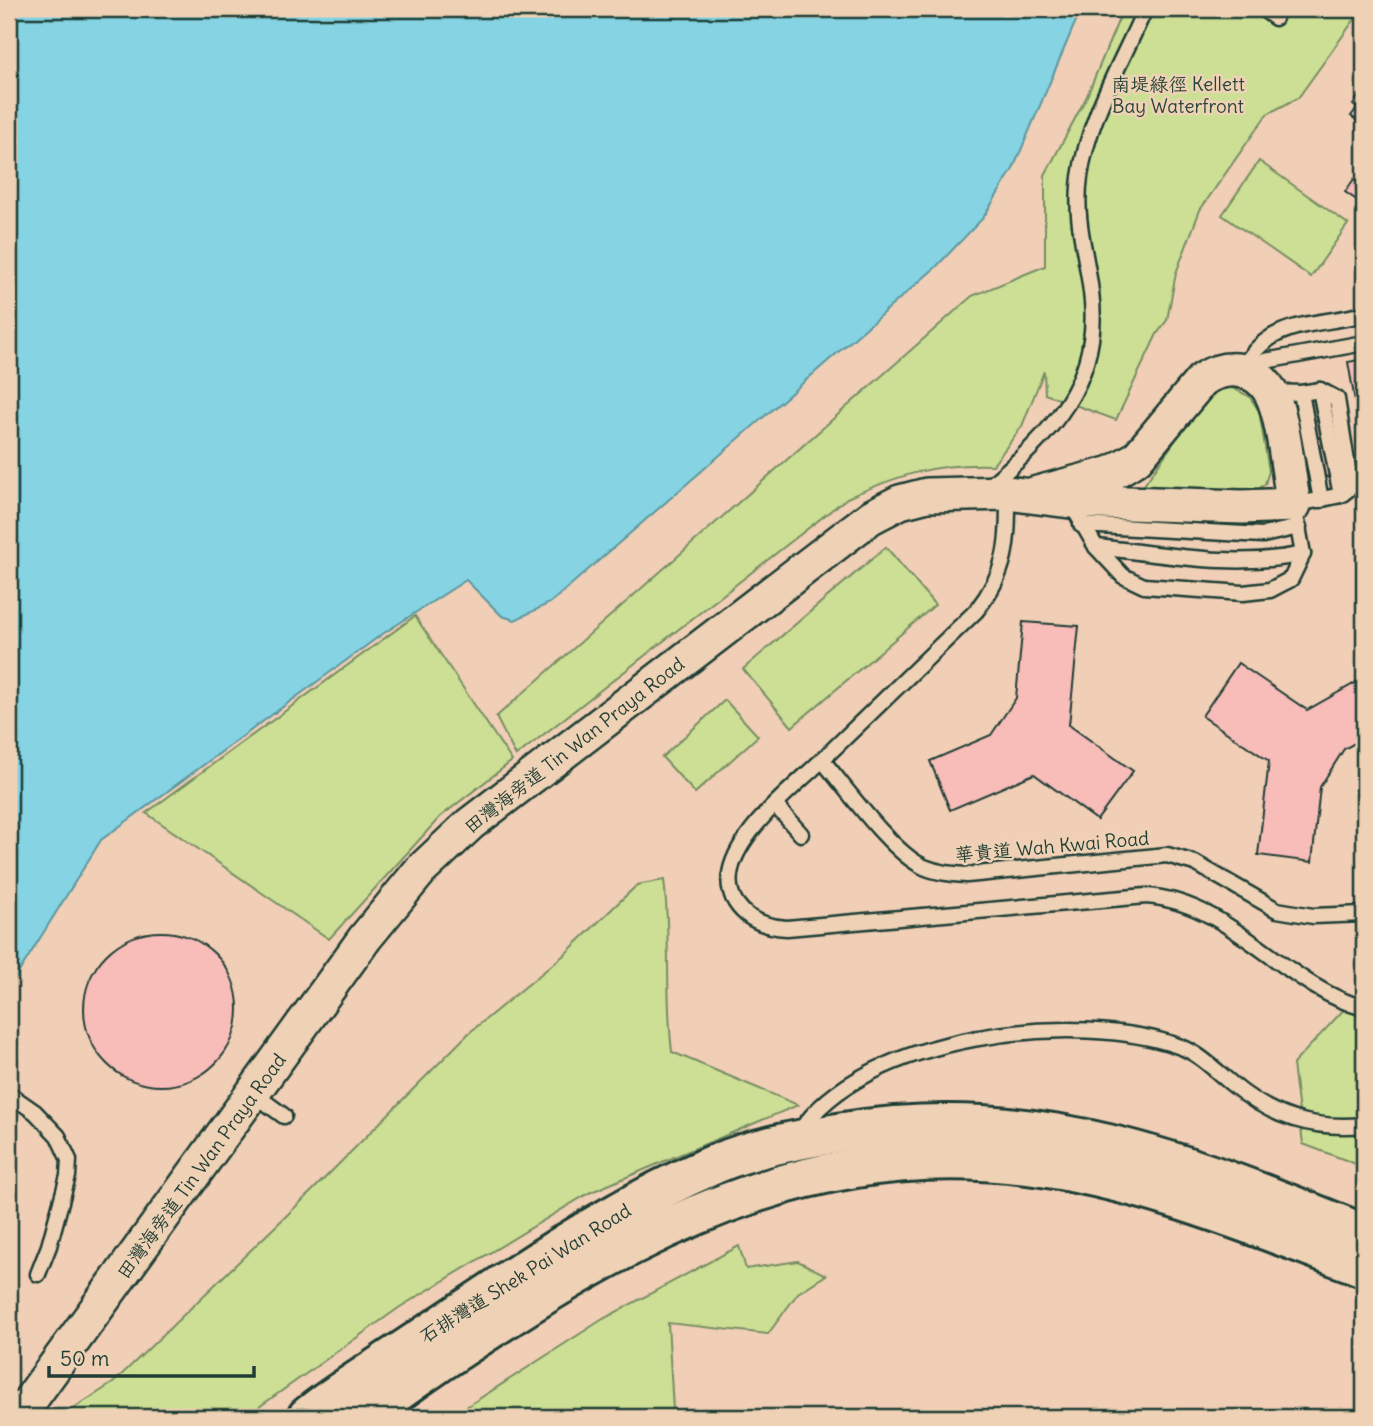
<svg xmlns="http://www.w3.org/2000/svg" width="1373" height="1426" font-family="Delius,'LXGW WenKai TC',sans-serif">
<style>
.green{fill:#cddf94;stroke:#768e64;stroke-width:2}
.water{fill:#85d3e3;stroke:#5c979d;stroke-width:2}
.building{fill:#f8bcb9;stroke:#1f3d34;stroke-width:2}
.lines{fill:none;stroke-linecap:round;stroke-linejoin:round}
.service-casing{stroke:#1f3d34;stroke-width:19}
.tertiary-casing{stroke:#1f3d34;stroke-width:38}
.primary-casing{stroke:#1f3d34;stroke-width:44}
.service{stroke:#efd2b5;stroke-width:14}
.tertiary{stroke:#efd2b5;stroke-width:33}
.primary{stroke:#efd2b5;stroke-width:38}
.labels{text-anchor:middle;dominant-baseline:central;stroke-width:5;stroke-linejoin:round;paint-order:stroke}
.park-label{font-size:19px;fill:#284539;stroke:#efd2b5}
.street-label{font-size:19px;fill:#1f3d34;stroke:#efd2b5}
</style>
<rect width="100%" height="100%" fill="#f1ceb6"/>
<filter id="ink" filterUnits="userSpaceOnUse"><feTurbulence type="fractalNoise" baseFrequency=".0143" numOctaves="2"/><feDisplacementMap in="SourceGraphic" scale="14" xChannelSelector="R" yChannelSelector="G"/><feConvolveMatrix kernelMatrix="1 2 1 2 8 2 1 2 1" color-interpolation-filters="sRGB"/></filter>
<g filter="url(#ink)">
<g class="green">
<path d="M1123 9H1362L1298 98 1267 114 1200 210 1176 273 1167 320 1157 334 1116 420 1045 394 1044 371 1022 426 993 465C935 463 899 475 847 498L516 756 496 717 972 296 1045 266V175L1087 96Z"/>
<polygon points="1259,161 1348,224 1311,277 1222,215"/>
<polygon points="1232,388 1249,396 1259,411 1269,471 1265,484 1256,491 1142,488 1203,401 1218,389"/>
<polygon points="886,547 935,605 792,727 743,669"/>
<polygon points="415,616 512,761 440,817 329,939 146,813"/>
<polygon points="725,700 758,736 695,793 662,757"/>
<path d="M664 880C671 937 665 994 672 1052L798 1105 589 1193 400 1307 259 1407 250 1417H60L113 1383 311 1192 469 1033 564 955 637 885Z"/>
<polygon points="1364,988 1364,1167 1303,1144 1293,1064"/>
<polygon points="739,1246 746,1269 798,1261 826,1275 798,1293 768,1334 668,1323 673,1410 667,1417 451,1417 603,1319"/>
</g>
<polygon class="water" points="9,9 1081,9 1013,169 983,218 936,267 550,603 515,620 502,616 466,580 381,635 101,840 9,988"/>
<g class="building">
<polygon points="1364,88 1364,126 1351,116 1357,108 1353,105"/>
<polygon points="1364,175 1364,205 1345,192 1354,179 1359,182"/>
<polygon points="1364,359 1364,452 1348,362"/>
<polygon points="1337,417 1347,473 1314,479 1304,423"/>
<polygon points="1023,622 1079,626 1069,725 1133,771 1097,820 1034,774 950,810 930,761 991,735 1016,698"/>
<polygon points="1238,663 1307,710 1364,678 1364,738 1344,749 1320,787 1312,862 1258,855 1269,761 1202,716"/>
<circle cx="161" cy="1009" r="77"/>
</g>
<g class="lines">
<g class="service-casing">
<g id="service">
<polyline points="1263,9 1275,18"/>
<polyline points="1247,369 1265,361 1364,343"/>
<path d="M1242 370C1269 318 1315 327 1364 314"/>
<polyline points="1320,390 1341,495"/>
<polyline points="1301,393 1321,500"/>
<path d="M988 487C1051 434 1103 381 1091 292 1086 250 1074 220 1080 177 1088 118 1122 62 1145 9"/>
<path d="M1008 493C1008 543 1008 571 976 611L822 760C847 789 892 853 924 867 938 873 953 874 967 875L1167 855 1195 863 1277 910 1313 916 1364 914"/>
<polyline points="1070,502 1096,547 1123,576 1144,586 1243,593 1270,590 1291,579 1303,554 1294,505 1341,495 1351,487 1337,399 1320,390 1301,393 1272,392"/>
<polyline points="1081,525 1263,535 1299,527"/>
<path d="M1096 547C1164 554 1235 569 1303 554"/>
<path d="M822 760C792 790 705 855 736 903 748 921 767 927 787 928L1146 896C1232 902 1285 987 1364 1008"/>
<polyline points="776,806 801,834"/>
<polyline points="9,1094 35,1112 58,1136 69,1160 68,1176 49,1246 38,1274"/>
<polyline points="254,1094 284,1116"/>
<path d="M799 1133C861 1034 1079 1009 1181 1047 1200 1054 1216 1071 1232 1084 1271 1117 1313 1130 1364 1125"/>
</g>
</g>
<g class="tertiary-casing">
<path id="tertiary" d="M18 1417 365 938 420 871 470 824 871 517 900 502 927 495 1008 493 1070 501 1242 507 1294 505C1288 475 1284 418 1271 393 1257 366 1225 364 1202 380L1137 458 1112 473 1034 494"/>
</g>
<g class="primary-casing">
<g id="primary">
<path d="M307 1417C329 1398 354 1383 378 1367 417 1341 455 1316 494 1290 564 1243 636 1198 715 1164 755 1147 801 1139 844 1132 1041 1102 1186 1162 1364 1234"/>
<path d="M364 1417C411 1380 461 1348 512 1315 672 1213 832 1140 1027 1165 1144 1180 1254 1226 1364 1267"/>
</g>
</g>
<use href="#service" class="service"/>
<use href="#tertiary" class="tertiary"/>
<use href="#primary" class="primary"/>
</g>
</g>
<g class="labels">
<g class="park-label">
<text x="1178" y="84">南堤綠徑 Kellett<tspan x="1178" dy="22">Bay Waterfront</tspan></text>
</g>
<g class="street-label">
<text transform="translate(574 745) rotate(-38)">田灣海旁道 Tin Wan Praya Road</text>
<text transform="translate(1052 846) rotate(-5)">華貴道 Wah Kwai Road</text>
<text transform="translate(201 1166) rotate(-54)">田灣海旁道 Tin Wan Praya Road</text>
<text transform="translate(525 1273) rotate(-32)">石排灣道 Shek Pai Wan Road</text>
</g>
</g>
<rect width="1373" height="1426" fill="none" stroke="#efd2b5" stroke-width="35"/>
<rect x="18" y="18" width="1338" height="1391" fill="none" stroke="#1f3d34" stroke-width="2.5" filter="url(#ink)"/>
<path d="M49 1366v10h205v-10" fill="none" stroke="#1f3d34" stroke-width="3.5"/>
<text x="60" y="1366" font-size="21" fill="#1f3d34" stroke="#efd2b5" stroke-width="5" paint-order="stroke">50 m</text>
</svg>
